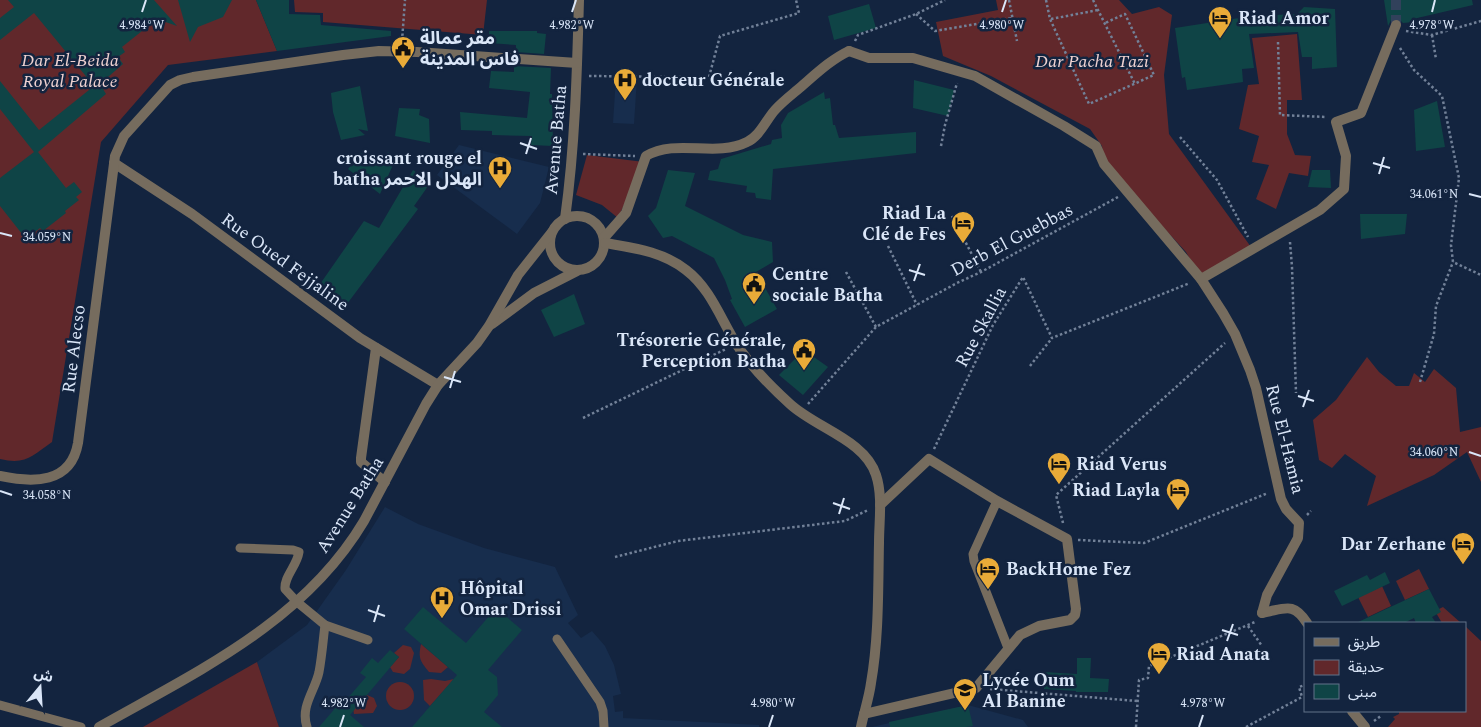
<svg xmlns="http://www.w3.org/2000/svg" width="1481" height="727" font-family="Spectral,'Noto Sans Arabic',serif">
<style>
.built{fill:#172d4d}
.green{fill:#61282b}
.building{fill:#0f4446}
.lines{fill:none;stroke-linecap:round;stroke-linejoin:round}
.pedestrian-tunnel{stroke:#31415b;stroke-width:10;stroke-dasharray:10 5;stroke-linecap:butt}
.path{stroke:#728198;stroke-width:2.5;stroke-dasharray:2.5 2.5;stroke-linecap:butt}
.service{stroke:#766c5e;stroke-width:9}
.pedestrian{stroke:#766c5e;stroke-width:10}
.minor{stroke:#766c5e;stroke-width:10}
.ticks{fill:none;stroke:#dae6f8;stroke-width:2}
.labels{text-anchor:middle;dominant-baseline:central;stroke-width:5;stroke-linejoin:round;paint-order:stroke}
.poi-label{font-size:18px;font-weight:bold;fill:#dae6f8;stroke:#13243f;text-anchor:start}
.park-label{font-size:18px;font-style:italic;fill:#efd2d1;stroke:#13243f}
.street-label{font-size:18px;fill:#dae6f8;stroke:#13243f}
.ticks-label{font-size:12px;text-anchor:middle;fill:#dae6f8;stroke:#13243f;stroke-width:5;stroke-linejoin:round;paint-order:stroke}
</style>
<rect width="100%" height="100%" fill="#13243f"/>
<g class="built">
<polygon points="616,77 637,78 634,124 613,123"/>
<polygon points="459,145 549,167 540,203 517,234 437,175"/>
<polygon points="385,507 418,524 484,548 555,567 578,615 568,623 581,638 592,631 605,646 614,665 621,694 613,696 615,712 623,711 623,718 759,725 759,727 279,727 257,662 307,625 346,570"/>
<polygon points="968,705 1023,720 1028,727 872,727"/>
</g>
<g class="green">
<path d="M0 0H256L277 51 168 65 101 142 52 442C32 456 26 465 0 459Z"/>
<polygon points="294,0 487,0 483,35 323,22 323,13 295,12"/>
<polygon points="996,0 1119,0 1132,14 1159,7 1172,15 1164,75 1169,134 1251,247 1200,277 1186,252 1104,163 1102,146 1090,129 991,76 943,56 936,22 998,10"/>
<polygon points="1297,34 1302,100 1287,100 1287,134 1295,155 1311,156 1308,176 1289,173 1276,209 1256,199 1269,165 1252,162 1259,136 1239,129 1248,85 1259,84 1252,38"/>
<polygon points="587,155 644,162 618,218 602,205 576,195"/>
<polygon points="1367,357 1379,372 1396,386 1409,386 1414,373 1425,382 1434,369 1456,388 1460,432 1481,427 1481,482 1467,452 1434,475 1367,506 1376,476 1345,454 1332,468 1319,460 1313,420 1336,400"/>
<polygon points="1419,569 1429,589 1405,600 1396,581"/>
<polygon points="1382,586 1391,606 1368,617 1358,597"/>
<polygon points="1443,607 1461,623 1442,623 1435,611"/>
<polygon points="1465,626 1481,641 1481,727 1388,727 1395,719 1393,717 1399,714 1399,711 1465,711"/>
<path d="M421 644 448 667 441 673 429 672C420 661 418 658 421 644Z"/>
<polygon points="403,645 411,647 414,653 410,669 404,674 393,672 390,667 399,657 394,653"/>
<polygon points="257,662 279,727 143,727"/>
<polygon points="431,679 445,681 454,679 430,706 424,700 423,680"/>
<circle cx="400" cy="696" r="14"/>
<polygon points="367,695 374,698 377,706 373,713 354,714 353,708 361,707 364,699"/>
</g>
<g class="building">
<polygon points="8,0 154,0 177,26 157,19 122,47 125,52 118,57 123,64 100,84 106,94 38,152 66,188 74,182 82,192 76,197 79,200 65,211 66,213 43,231 40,228 26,239 0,206 0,178 34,152 0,109 0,81 39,130 94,86 34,13 0,40 0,18 14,7"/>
<polygon points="178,0 232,0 223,17 198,27 190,42"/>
<polygon points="256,0 289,0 289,14 320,15 321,25 391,31 391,36 277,51"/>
<polygon points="1384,0 1472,0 1473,5 1413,19 1414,22 1403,23 1399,19 1395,18 1391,20 1388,26"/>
<polygon points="869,4 876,28 834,40 828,16"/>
<polygon points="1304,7 1335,9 1337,67 1312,69 1312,57 1302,57 1298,32 1249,34 1254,68 1242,69 1243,82 1187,90 1185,77 1182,78 1175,28 1252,16 1297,14"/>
<polygon points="489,31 537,31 537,33 546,34 544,54 516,52 516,45 489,43"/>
<polygon points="514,66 551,68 550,94 552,94 553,146 531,145 532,136 492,135 492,131 461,130 460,112 527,118 530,92 489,88 491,71 514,72"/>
<polygon points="914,80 954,90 948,116 913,108"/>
<polygon points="360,86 368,131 358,129 365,135 341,140 333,112 331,93"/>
<polygon points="824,92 825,99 830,98 833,125 835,125 839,138 916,132 916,153 773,169 771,200 756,198 755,193 746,192 747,186 708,180 710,171 718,169 721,159 771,144 772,140 782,138 781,125 788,113"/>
<polygon points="1437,101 1445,147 1416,151 1414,110"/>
<polygon points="399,108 420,109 419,115 429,119 430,143 395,136"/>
<polygon points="388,152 396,158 380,194 348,169 361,153 378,165"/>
<polygon points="413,170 431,182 414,206 418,209 344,308 318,287 364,221 379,228"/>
<polygon points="668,170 695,173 685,206 743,235 772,242 773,262 756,272 777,309 745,327 730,300 732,299 725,280 714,258 672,236 663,238 648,216 656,208"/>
<polygon points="1312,170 1330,170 1331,188 1308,187"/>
<polygon points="1360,214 1407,214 1405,234 1361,239"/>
<polygon points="574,294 585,324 554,337 541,310"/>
<polygon points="804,350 828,367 803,395 779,375"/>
<polygon points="1385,572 1390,583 1342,606 1334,591 1367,575 1370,580"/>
<polygon points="1429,589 1441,612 1432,617 1436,623 1416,623 1414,618 1404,623 1356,623"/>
<polygon points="423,607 466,643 496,608 522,630 488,670 497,677 498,695 484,712 502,727 412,727 457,675 404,629"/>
<polygon points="390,650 399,657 350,715 364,727 319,727 338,705 340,707 366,677 360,673 372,658 378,663"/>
<polygon points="1077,658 1091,658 1090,678 1109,679 1108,692 1076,692 1076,691 1044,689 1044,672 1077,674"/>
<polygon points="968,705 973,726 966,727 890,727 889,722"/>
</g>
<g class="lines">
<polyline class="pedestrian-tunnel" points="1396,0 1396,25"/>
<g class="path">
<polyline points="1009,0 1017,41"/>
<polyline points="1046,0 1050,19 1089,104 1154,75 1125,14 1105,23"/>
<polyline points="1093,0 1135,84"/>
<polyline points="916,14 935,31 1012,18"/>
<polyline points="1051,19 1098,10"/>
<polyline points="1406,31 1432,35 1481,21"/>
<polyline points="1432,35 1436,59"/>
<polyline points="402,41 405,0"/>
<polyline points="855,41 858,35 916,14 945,0"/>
<polyline points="1278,42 1280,115 1326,117"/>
<polyline points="1400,48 1414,70 1442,96 1459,178 1451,245 1453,262 1481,275"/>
<polyline points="589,76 709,77 720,36 799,13 796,0"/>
<polyline points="1180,137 1217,180 1248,237"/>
<polyline points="941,146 945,125 957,83"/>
<polyline points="583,154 635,156"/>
<polyline points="952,216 981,272"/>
<polyline points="1290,242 1292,267 1296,393"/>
<polyline points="888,246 917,305"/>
<polyline points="846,272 876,327"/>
<polyline points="1030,366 1052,338"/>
<polyline points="1420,382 1434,334 1436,306 1453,262"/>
<polyline points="808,404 876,327 957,283 981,272 1118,197"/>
<polyline points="583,418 726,349"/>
<polyline points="934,449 993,325 1023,277 1052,338 1190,283"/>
<polyline points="1307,515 1311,511"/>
<polyline points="1063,523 1056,495 1225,343"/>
<polyline points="1078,540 1144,543 1268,493"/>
<polyline points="615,557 678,541 845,521 868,510"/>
<polyline points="1248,626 1262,646"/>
<polyline points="990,689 1137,701"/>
<polyline points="1374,721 1381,716"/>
<polyline points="1136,727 1139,680 1148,678 1149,666 1255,622"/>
<polyline points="1246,727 1302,697 1299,687 1305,685"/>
</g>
<g class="service">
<polyline points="997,501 973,554 974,561 1008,648"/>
<path d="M240 548 293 550 299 552C297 566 284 576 285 589L297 602 325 625 368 640"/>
<polyline points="557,639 600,702 603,711 604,727"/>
<polyline points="0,705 81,727"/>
<path d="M307 727C300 706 315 691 319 672 322 656 323 641 325 625"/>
</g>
<g class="pedestrian">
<polyline points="849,51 869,58 913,58 975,76 1064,126 1096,146 1104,164 1201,279 1223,313 1235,334 1250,370 1256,388 1281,499 1286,509 1299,523 1298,538 1267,595 1262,613"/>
<polyline points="1201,279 1320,210 1344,189 1346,156 1336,122 1361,113 1396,25"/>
</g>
<g class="minor">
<polyline points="114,163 192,214 360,338 438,385"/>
<circle cx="577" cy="243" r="27"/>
<path d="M565 219C575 146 577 73 579 0"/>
<path d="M604 238 626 213 646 156C677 138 715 158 747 142 760 136 766 120 775 110 783 101 794 93 803 85 818 72 832 59 849 51"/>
<path d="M605 243C634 248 662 251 686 270 711 289 721 320 737 345 752 368 770 386 790 404 816 428 865 440 876 475 883 496 879 521 879 543 878 589 879 637 871 683 869 698 864 712 861 727"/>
<polyline points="492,324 534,293 577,271"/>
<polyline points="376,348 361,458 361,462 385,482"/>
<path d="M0 476C33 483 71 484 78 443L115 156 124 136 170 85 180 80 193 77 343 55 379 51 417 52 577 63"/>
<path d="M1262 613C1285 609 1293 601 1307 623"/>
<polyline points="1352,711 1365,727"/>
<polyline points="864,714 976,688 1020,635 1039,626 1070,620 1075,615 1076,609 1067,539 997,501 929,459 880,505"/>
<path d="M99 727C198 671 304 622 364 521L426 404 438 385 477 343 489 326 518 275 552 232"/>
</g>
</g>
<path class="ticks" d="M142 12 146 0M572 12 576 0M1002 12 1006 0M1432 12 1435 0M520 143 537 149M526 154 531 138M1373 163 1390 168M1379 174 1384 157M1469 194 1481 197M0 233 12 236M909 270 925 275M914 281 920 264M444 377 461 382M450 388 455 371M1298 396 1314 401M1303 407 1309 390M1469 452 1481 456M0 491 12 495M833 503 850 509M839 514 844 498M368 610 385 616M374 622 379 605M1222 630 1238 635M1227 641 1233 624M340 727 344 715M769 727 773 715M1199 727 1203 715"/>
<defs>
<g id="hotel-pin" transform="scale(1.25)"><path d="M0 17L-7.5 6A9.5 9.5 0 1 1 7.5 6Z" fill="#e9ab38" stroke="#13243f"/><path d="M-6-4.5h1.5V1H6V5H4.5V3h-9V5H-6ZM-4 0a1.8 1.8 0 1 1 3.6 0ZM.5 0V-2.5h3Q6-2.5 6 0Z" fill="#111"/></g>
<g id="civic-pin" transform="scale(1.25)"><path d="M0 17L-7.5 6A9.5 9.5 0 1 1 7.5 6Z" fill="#e9ab38" stroke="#13243f"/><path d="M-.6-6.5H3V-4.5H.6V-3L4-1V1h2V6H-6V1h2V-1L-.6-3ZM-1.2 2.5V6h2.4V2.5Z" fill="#111"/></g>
<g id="hospital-pin" transform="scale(1.25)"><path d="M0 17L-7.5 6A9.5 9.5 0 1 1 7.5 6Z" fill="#e9ab38" stroke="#13243f"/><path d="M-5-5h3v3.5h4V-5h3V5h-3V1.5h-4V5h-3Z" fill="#111"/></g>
<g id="university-pin" transform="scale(1.25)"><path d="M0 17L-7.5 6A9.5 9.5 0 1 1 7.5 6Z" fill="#e9ab38" stroke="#13243f"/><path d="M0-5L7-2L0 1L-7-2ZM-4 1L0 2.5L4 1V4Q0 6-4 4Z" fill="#111"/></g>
</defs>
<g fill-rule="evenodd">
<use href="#hotel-pin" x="1220" y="18"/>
<use href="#civic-pin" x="403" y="48"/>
<use href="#hospital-pin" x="625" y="80"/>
<use href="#hospital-pin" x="500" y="168"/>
<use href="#hotel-pin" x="963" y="223"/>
<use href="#civic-pin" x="754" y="284"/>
<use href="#civic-pin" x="804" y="350"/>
<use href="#hotel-pin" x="1059" y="464"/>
<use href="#hotel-pin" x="1178" y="490"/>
<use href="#hotel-pin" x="1463" y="544"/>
<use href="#hotel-pin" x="988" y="569"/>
<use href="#hospital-pin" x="442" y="598"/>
<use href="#hotel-pin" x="1159" y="654"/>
<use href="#university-pin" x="965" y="690"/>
</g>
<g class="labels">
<g class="poi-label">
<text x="1238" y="18">Riad Amor</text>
<text x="420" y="38">مقر عمالة<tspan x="420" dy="21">فاس المدينة</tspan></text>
<text x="642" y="80">docteur Générale</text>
<text x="482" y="158" text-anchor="end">croissant rouge el<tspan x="482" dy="21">batha الهلال الاحمر</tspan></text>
<text x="946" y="213" text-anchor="end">Riad La<tspan x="946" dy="21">Clé de Fes</tspan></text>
<text x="772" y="274">Centre<tspan x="772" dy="21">sociale Batha</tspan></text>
<text x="786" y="340" text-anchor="end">Trésorerie Générale,<tspan x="786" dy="21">Perception Batha</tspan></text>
<text x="1076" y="464">Riad Verus</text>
<text x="1160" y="490" text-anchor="end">Riad Layla</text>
<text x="1446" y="544" text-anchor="end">Dar Zerhane</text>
<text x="1006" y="569">BackHome Fez</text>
<text x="460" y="588">Hôpital<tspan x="460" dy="21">Omar Drissi</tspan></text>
<text x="1176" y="654">Riad Anata</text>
<text x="982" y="680">Lycée Oum<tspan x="982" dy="21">Al Banine</tspan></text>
</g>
<g class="park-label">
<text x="70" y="60">Dar El-Beida<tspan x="70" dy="21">Royal Palace</tspan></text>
<text x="1092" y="61">Dar Pacha Tazi</text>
</g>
<g class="street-label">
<text transform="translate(556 140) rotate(-85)">Avenue Batha</text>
<text transform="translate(1012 240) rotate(-28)">Derb El Guebbas</text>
<text transform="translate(285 262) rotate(36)">Rue Oued Fejjaline</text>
<text transform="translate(981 327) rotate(-62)">Rue Skallia</text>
<text transform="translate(74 349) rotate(-83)">Rue Alecso</text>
<text transform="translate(1285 439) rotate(76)">Rue El-Hamia</text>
<text transform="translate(350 505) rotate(-58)">Avenue Batha</text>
</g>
</g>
<g class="ticks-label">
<text x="142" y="29">4.984°W</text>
<text x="572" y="29">4.982°W</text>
<text x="1002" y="29">4.980°W</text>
<text x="1432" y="29">4.978°W</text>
<text x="1434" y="198">34.061°N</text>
<text x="47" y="241">34.059°N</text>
<text x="1434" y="456">34.060°N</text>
<text x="47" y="499">34.058°N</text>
<text x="344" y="707">4.982°W</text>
<text x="773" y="707">4.980°W</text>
<text x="1203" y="707">4.978°W</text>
</g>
<rect x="1304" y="622" width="162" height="90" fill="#13243f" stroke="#637289"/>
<rect x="1314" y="638" width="25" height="8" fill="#766c5e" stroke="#637289"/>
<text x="1348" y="647" font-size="15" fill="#dae6f8">طريق</text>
<rect x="1314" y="660" width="25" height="15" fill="#61282b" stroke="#637289"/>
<text x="1348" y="672" font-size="15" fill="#dae6f8">حديقة</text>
<rect x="1314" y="684" width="25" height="15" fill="#0f4446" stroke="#637289"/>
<text x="1348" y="697" font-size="15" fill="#dae6f8">مبنى</text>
<g transform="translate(40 687) rotate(18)" stroke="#13243f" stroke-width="4" paint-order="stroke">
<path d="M0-4L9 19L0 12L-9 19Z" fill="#dae6f8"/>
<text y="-8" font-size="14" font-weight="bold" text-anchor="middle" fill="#dae6f8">ش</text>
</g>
</svg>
